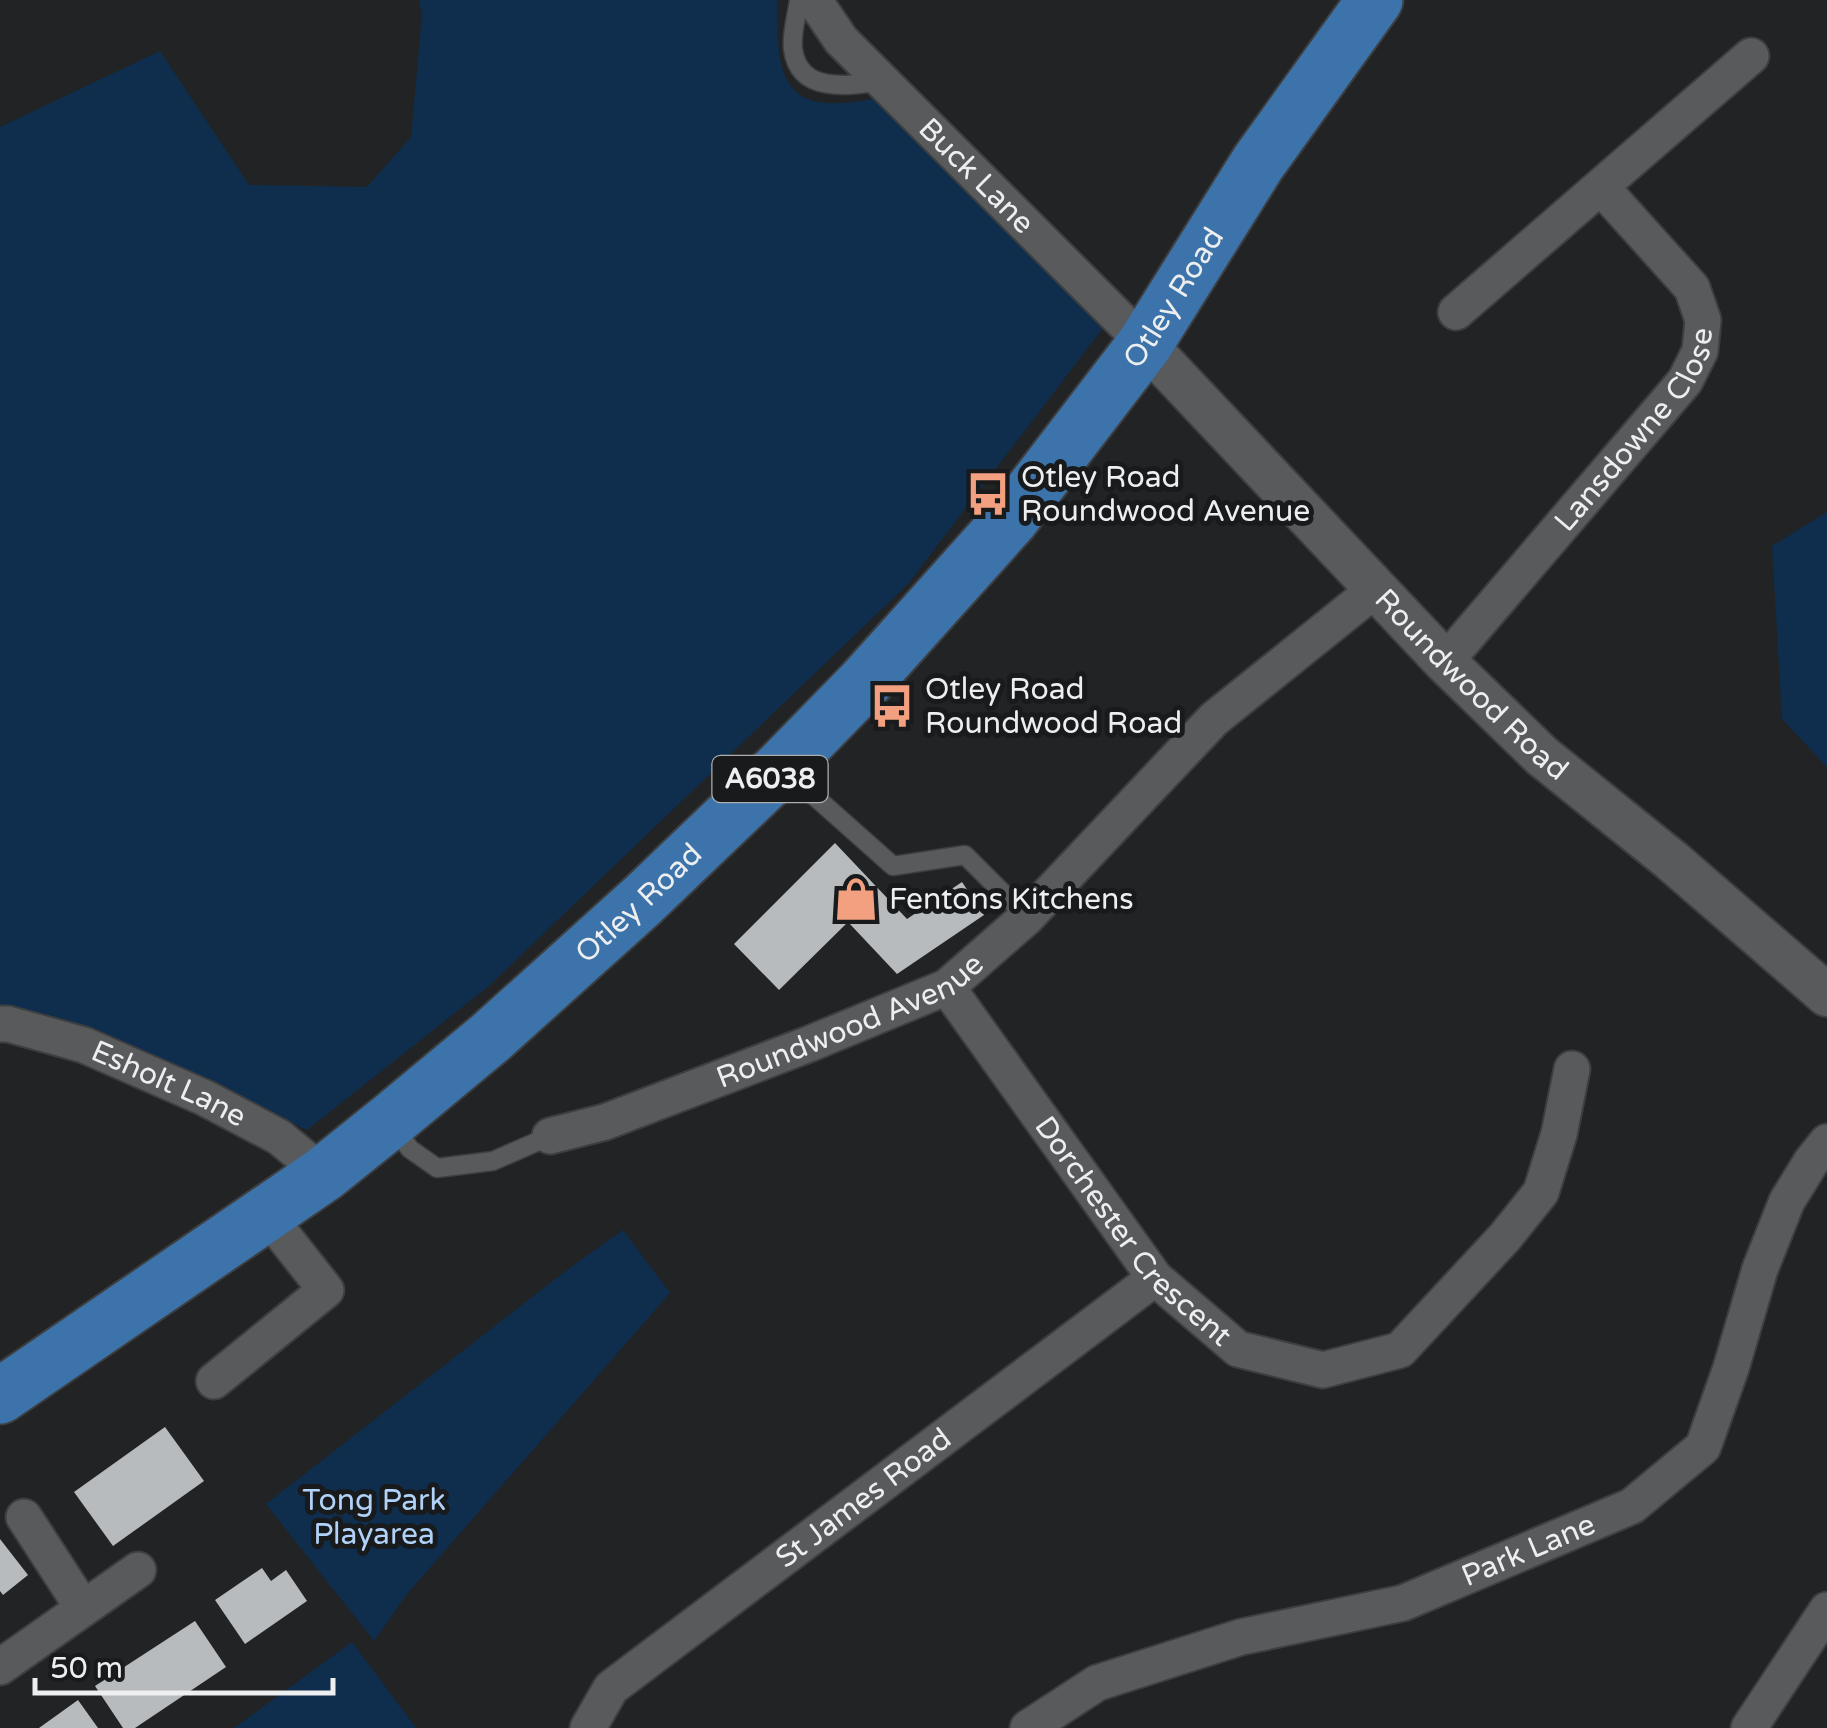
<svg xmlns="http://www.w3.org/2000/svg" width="1827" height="1728" font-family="'Varela Round',sans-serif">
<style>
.green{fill:#0f2e4e}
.building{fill:#b8bbbd}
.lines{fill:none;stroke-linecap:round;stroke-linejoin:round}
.service-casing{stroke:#3d3e40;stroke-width:21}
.minor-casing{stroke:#3d3e40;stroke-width:39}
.tertiary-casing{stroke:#3d3e40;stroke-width:46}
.primary-casing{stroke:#3d3e40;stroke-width:59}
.service{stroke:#585a5c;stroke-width:18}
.minor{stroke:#585a5c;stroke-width:35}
.tertiary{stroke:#585a5c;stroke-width:42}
.primary{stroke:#3b73aa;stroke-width:55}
.labels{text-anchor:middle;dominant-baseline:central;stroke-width:10;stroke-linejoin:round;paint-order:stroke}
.shield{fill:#181a1c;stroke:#adaeb0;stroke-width:2.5}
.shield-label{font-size:28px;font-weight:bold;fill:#edeeef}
.street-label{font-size:30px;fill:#edeeef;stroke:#181a1c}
.poi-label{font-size:30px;fill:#edeeef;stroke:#181a1c;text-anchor:start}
.park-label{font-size:30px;fill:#b1d2f8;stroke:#181a1c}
</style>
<rect width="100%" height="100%" fill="#212325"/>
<g class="green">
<path d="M419 0H777C779 48 771 107 839 103 852 103 865 100 878 98L1109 320 908 584 489 986 307 1130 64 1019 0 1016V127L160 51 249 185 367 187 411 137 422 15Z"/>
<polygon points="1827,512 1827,767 1782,719 1772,546"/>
<polygon points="623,1230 670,1293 407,1594 374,1641 266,1504 567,1270"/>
<polygon points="352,1642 416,1728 234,1728"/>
</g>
<g class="building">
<polygon points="835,843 907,919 962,882 984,915 897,974 848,922 779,990 734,944"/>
<polygon points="165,1427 204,1481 113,1546 74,1492"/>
<polygon points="0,1539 28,1575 3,1595 0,1591"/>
<polygon points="262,1568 271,1581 286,1570 307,1601 245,1644 215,1600"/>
<polygon points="195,1621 226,1667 135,1728 123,1728 95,1686"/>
<polygon points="78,1700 98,1728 39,1728"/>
</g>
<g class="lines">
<g class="service-casing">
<g id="service">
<path d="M799 0C797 15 791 34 793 49 799 94 849 86 881 81"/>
<polyline points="785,770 893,866 965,855 1027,917"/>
<polyline points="394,1127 410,1149 437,1168 493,1161 550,1136"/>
</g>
</g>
<g class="minor-casing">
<g id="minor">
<path id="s1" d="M814 0 841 40 1145 344"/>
<polyline points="1456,312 1751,56"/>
<path id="s2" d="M1445 662 1685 381 1700 351 1703 320 1692 288 1601 187"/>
<path id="s3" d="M947 987 1155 1278 1238 1349 1323 1370 1400 1350 1505 1237 1541 1192 1559 1134 1572 1069"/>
<path id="s4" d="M0 1024H8L84 1045 205 1098 279 1137 324 1174"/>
<path id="s5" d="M550 1136 605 1122 809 1044 947 987 1027 917 1214 719 1377 588"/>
<polyline points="214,1381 326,1290 266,1214"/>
<polyline points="24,1517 83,1608"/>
<polyline points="0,1667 138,1570"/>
<path id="s6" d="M588 1728 611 1688 1155 1278"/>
<path id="s7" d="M1028 1728 1097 1683 1241 1637 1403 1603 1632 1506 1703 1447 1731 1368 1760 1269 1787 1201 1811 1162 1827 1142"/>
<polyline points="1749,1728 1827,1610"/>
</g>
</g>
<g class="tertiary-casing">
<g id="tertiary">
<path id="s8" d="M1145 344 1445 662 1542 756 1671 860 1827 995"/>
</g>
</g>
<g class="primary-casing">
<g id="primary">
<path id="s9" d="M0 1396 324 1174 390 1121 491 1037 643 900 782 767 864 683 1011 519 1145 344 1258 163 1375 0"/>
</g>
</g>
<use href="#service" class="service"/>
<use href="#minor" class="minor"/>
<use href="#tertiary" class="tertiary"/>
<use href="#primary" class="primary"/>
</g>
<defs>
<g id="bus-bare" transform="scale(3.45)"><path d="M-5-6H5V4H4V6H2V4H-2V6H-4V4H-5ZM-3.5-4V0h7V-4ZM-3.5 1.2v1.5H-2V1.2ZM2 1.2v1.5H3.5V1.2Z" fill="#f2a080" stroke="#181a1c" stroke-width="2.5" paint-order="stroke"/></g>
<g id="shop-bare" transform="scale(3.45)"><path d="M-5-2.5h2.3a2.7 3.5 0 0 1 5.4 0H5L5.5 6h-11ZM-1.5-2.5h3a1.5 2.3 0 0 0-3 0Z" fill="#f2a080" stroke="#181a1c" stroke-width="2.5" paint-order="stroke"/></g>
</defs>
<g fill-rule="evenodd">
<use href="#bus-bare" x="988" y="494"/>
<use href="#bus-bare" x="892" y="706"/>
<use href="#shop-bare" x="856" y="899"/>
</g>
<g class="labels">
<rect class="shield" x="712.5" y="756" width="115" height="46" rx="8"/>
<g class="shield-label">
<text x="770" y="779">A6038</text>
</g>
<g class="street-label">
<text stroke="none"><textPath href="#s1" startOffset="240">Buck Lane</textPath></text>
<text stroke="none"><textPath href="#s9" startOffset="1618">Otley Road</textPath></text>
<text stroke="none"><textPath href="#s2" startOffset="302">Lansdowne Close</textPath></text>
<text stroke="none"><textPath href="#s8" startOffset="472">Roundwood Road</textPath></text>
<text stroke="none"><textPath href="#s9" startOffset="808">Otley Road</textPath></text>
<text stroke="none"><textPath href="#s5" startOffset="322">Roundwood Avenue</textPath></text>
<text stroke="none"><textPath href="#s4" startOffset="180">Esholt Lane</textPath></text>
<text stroke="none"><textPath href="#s3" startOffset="308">Dorchester Crescent</textPath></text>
<text stroke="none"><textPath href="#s6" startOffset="362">St James Road</textPath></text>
<text stroke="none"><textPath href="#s7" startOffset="535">Park Lane</textPath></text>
</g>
<g class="poi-label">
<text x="1021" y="477">Otley Road<tspan x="1021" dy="34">Roundwood Avenue</tspan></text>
<text x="925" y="689">Otley Road<tspan x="925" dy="34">Roundwood Road</tspan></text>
<text x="889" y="899">Fentons Kitchens</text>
</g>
<g class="park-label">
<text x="374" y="1500">Tong Park<tspan x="374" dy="34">Playarea</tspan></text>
</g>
</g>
<path d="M35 1678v15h298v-15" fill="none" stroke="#edeeef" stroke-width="5"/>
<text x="50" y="1678" font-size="30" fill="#edeeef" stroke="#181a1c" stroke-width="8" paint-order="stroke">50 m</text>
</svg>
